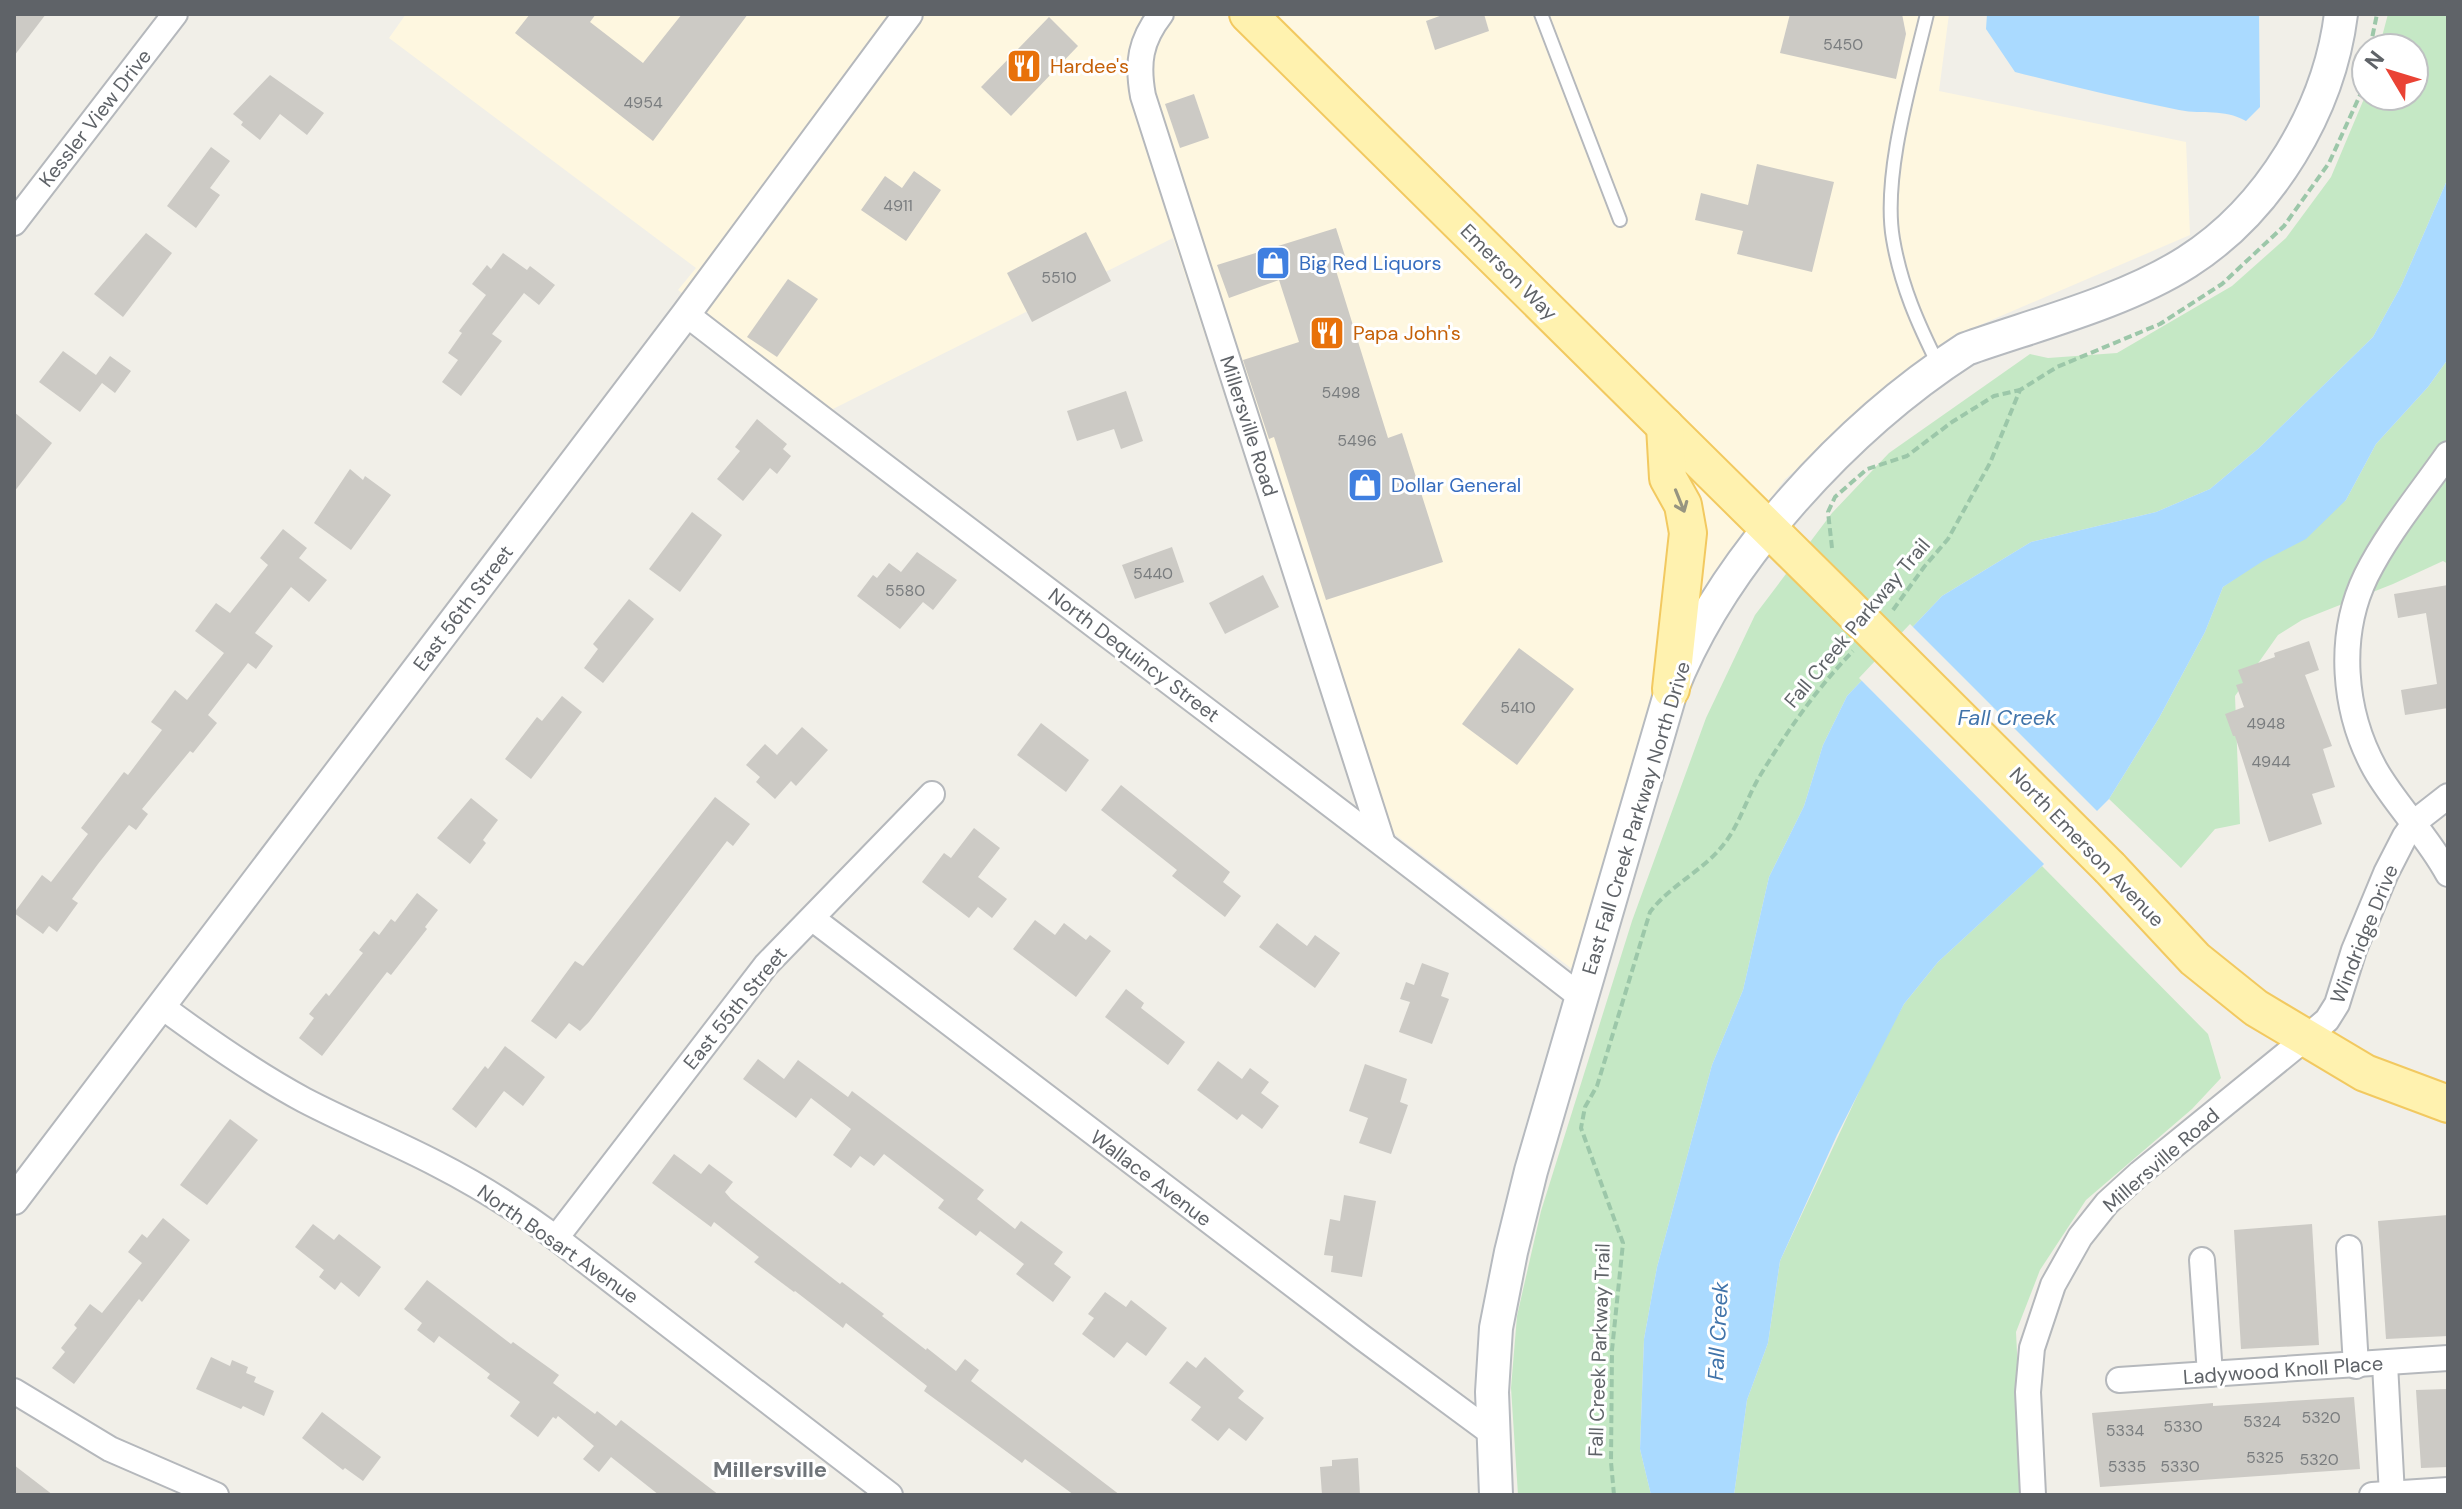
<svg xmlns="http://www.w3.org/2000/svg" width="2462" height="1509" font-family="'DM Sans',sans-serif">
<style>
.commercial{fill:#fef7e0}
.green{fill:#c5e8c5}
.water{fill:#aadaff}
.pier{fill:#f1efe8}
.building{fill:#cccac5}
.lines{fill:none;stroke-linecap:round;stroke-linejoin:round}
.service-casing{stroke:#b5b8bc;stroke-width:16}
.minor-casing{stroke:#b5b8bc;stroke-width:28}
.tertiary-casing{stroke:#b5b8bc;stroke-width:32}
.secondary-casing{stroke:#b6babf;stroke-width:36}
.primary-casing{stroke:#f2c960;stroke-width:40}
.path{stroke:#9cc7a9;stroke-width:4;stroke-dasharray:8 4;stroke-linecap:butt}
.service{stroke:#fff;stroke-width:12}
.minor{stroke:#fff;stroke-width:24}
.tertiary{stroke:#fff;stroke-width:28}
.secondary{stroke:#fff;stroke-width:32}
.primary{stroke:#fff2af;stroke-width:36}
.primary-bridge-casing{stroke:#f2c960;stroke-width:40;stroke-linecap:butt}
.primary-bridge{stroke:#fff2af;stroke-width:36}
.oneway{stroke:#979581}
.labels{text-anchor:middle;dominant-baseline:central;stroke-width:6;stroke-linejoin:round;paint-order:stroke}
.number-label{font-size:16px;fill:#7a7d7f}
.food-label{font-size:20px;fill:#c56008;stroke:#fff;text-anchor:start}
.street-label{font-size:20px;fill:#5f6368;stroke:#fff}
.shop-label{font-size:20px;fill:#366cbe;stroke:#fff;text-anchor:start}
.water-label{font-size:22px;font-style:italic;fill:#4174aa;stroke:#fff}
.neighbourhood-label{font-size:22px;font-weight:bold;fill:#70757a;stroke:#fff}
</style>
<rect width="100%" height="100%" fill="#f1efe8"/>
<polygon class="commercial" points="406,14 1949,14 1939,91 2186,142 2190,235 1966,331 1785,479 1701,592 1572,969 1359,807 1173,238 831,410 678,290 696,268 389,38"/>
<g class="green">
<polygon points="2388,14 2448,14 2448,178 2401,286 2373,337 2259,448 2210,489 2156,512 2031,542 1942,596 1847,696 1823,745 1804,806 1769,877 1743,990 1712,1065 1657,1267 1644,1339 1640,1449 1651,1495 1518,1495 1511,1388 1517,1316 1541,1211 1632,921 1706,718 1755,615 1832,513 1889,453 2030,354 2048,358 2117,353 2232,286 2286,238 2331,177 2366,94 2366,96 2414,96 2414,48 2379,48"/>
<polygon points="2448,359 2448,564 2443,561 2393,584 2302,620 2278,635 2235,696 2240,824 2215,829 2181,868 2109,799 2159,718 2205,632 2223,587 2346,500 2376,444 2428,387"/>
<polygon points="2042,866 2208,1034 2221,1078 2192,1109 2086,1200 2040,1270 2016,1332 2024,1495 1734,1495 1747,1400 1768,1343 1780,1261 1879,1049 1904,1004 1938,962"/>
</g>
<g class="water">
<path d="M1987 14H2259L2260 107 2246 121C2222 108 2205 115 2179 110 2124 99 2069 86 2015 72L1986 29Z"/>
<polygon points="2448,178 2448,359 2428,387 2376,444 2346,500 2306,539 2263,561 2223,587 2205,632 2159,718 2109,799 2036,872 1938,962 1904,1004 1837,1135 1780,1261 1768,1343 1747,1400 1734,1495 1651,1495 1640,1449 1644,1339 1657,1267 1712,1065 1743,990 1769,877 1804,806 1823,745 1847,696 1942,596 2031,542 2156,512 2210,489 2259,448 2373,337 2401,286"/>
</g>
<polygon class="pier" points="1910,624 2100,814 2047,867 1859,678"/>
<g class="building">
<polygon points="14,14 46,14 14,56"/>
<polygon points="530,14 596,14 590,22 643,63 682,14 748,14 653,141 515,33"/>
<polygon points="1445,14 1484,14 1489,31 1435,50 1426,21"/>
<polygon points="1790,14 1902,14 1906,34 1896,79 1780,53"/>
<polygon points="1049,17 1078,46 1011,116 981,87"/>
<polygon points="270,75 324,113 307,135 280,114 260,140 241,125 243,122 233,114"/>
<polygon points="1194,94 1209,138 1180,148 1165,104"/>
<polygon points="211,147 230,161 210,188 220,195 196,228 167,206"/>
<polygon points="1757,164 1834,182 1812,272 1737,254 1743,231 1695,220 1701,193 1748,205"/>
<polygon points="914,171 941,190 906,241 861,210 885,176 902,188"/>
<polygon points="1336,228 1345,256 1333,261 1388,438 1402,433 1443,562 1326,600 1274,437 1269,439 1243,360 1299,342 1279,280 1229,298 1217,265"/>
<polygon points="1086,232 1111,281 1032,322 1007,273"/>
<polygon points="146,233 172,253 123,317 94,294"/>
<polygon points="503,253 527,270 530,266 555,285 539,305 524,293 492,334 502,341 461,396 442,382 458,360 448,353 462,333 459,331 486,295 472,284 487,265 491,269"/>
<polygon points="788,279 818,299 777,357 747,337"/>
<polygon points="63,351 96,375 110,356 131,371 115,393 102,383 80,412 39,382"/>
<polygon points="1126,391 1143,441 1121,449 1114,429 1077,441 1067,411"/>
<polygon points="14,412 52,443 14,492"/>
<polygon points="757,419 787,444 783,449 791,456 777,474 770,468 743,501 717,479 740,451 735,447"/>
<polygon points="350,469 363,480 365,476 391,495 351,550 314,523"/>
<polygon points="692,512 722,535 680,592 649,569"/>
<polygon points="283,529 307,548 299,558 327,580 309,602 291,587 255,633 273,646 256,669 248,663 208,715 217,723 193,753 190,751 142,809 148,814 136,830 129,825 98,864 72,899 78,903 57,932 49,926 43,934 14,913 42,875 51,882 88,834 81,828 124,772 128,775 162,730 151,722 175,690 187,700 224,653 195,631 216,603 230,613 268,565 260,558"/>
<polygon points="1172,547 1184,582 1135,599 1122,565"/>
<polygon points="917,552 957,580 933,610 923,602 900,629 857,596 873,575 877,578 889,563 901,572"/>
<polygon points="1263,575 1279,607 1225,634 1209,603"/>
<polygon points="2448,585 2448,708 2405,715 2401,690 2437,684 2426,613 2398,618 2394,594"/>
<polygon points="629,599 654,619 603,683 584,668 598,649 593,644"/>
<polygon points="2309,641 2319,670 2305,675 2332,746 2323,749 2335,787 2312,794 2322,824 2269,842 2235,736 2233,736 2225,714 2244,707 2236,685 2243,683 2238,670 2275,657 2274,653"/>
<polygon points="1519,648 1574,689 1517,765 1462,724"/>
<polygon points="562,696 582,712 531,779 505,759 537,717 542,721"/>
<polygon points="1041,723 1089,760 1066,792 1017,755"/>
<polygon points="802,727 828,750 796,786 791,781 775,799 756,782 760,777 746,765 765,744 777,755"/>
<polygon points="1121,785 1230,872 1223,882 1241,896 1225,917 1172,876 1177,870 1101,810"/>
<polygon points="715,797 750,824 733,846 727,841 589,1022 580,1031 569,1023 556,1039 531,1021 575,961 583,966"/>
<polygon points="471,798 498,820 483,840 486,843 470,864 437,838"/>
<polygon points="974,828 1000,848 978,877 1007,899 992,918 978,907 969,918 922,882 944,853 951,858"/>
<polygon points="417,893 438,910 425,927 427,929 391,975 387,972 322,1056 299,1038 314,1018 309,1014 326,993 329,996 363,953 359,950 374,931 379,935 391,919 395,922"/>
<polygon points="1035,920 1055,935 1064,923 1086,940 1090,935 1111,951 1076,997 1013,949"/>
<polygon points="1277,923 1307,946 1315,935 1340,953 1315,988 1259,947"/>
<polygon points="1422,963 1449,973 1441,996 1449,999 1432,1044 1399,1032 1410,1002 1400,999 1406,982 1414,985"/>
<polygon points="1126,989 1144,1003 1141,1008 1185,1042 1168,1065 1105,1017"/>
<polygon points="505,1046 545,1077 523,1106 504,1091 476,1128 452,1109 485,1066 488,1069"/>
<polygon points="758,1059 784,1079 798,1060 848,1097 852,1091 984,1190 977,1199 1015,1229 1021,1221 1063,1252 1054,1264 1071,1277 1053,1302 1016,1274 1024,1264 980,1231 976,1236 938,1208 944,1200 884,1154 874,1166 860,1156 851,1168 833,1155 851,1129 811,1098 796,1118 743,1079"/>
<polygon points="1218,1061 1242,1079 1250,1068 1269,1082 1261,1093 1279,1106 1262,1129 1242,1114 1237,1120 1197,1090"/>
<polygon points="1365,1064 1407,1079 1400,1102 1408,1105 1391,1154 1359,1143 1368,1118 1349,1111"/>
<polygon points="230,1119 258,1140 207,1205 180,1185"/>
<polygon points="674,1154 701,1174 709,1164 733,1182 725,1192 731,1199 840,1284 842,1282 884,1314 882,1316 926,1350 927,1348 956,1371 965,1359 979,1370 971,1381 1120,1495 1074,1495 1025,1459 1022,1463 924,1391 927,1386 846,1323 843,1328 795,1291 794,1292 754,1262 759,1257 714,1222 711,1227 652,1183"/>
<polygon points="1344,1195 1376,1201 1362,1277 1331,1272 1333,1256 1324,1255 1330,1219 1340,1221"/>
<polygon points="2448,1215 2448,1336 2386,1339 2378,1221"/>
<polygon points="163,1218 190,1240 142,1302 139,1299 74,1384 52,1368 65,1352 61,1348 77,1328 74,1325 90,1304 102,1313 142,1263 128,1252 142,1234 147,1238"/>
<polygon points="313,1224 334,1240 339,1234 381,1267 359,1297 341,1282 335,1290 319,1277 324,1270 295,1247"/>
<polygon points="2312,1224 2319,1345 2241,1349 2234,1230"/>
<polygon points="427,1280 511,1344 513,1342 559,1375 553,1383 595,1414 597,1411 616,1426 621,1420 719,1495 659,1495 611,1457 599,1472 583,1459 594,1446 558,1416 556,1419 553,1417 538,1437 510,1416 520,1402 487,1378 490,1374 439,1336 434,1343 417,1330 422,1323 404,1309"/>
<polygon points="1105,1292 1126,1307 1131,1300 1167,1328 1146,1356 1127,1342 1114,1358 1082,1334 1094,1318 1088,1314"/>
<polygon points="211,1357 230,1366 232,1360 248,1367 246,1373 256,1377 254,1382 274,1391 264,1416 243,1406 241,1409 196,1389"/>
<polygon points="1205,1357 1244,1391 1238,1398 1264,1418 1246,1441 1229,1428 1218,1441 1191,1420 1201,1407 1169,1383 1187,1361 1196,1368"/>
<polygon points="2448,1389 2448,1467 2421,1468 2416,1390"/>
<polygon points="2354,1397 2360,1469 2100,1487 2092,1413 2213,1403 2213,1406"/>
<polygon points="322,1412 381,1457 363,1481 345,1468 343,1470 302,1438"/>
<polygon points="1358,1458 1360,1495 1322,1495 1320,1467 1332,1466 1332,1460"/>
<polygon points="14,1465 53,1495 14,1495"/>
</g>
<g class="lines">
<g class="service-casing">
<g id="service">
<polyline points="1541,14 1620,220"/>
<path d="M1927 14C1912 77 1882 175 1893 239 1901 286 1918 324 1939 366"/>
</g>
</g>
<g class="minor-casing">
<g id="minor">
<path d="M1161 14C1140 41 1137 63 1143 96L1382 841"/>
<polyline points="14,223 175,14"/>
<path d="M686 314C983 544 1285 766 1581 997"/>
<path d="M2448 454C2420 494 2388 532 2366 576 2337 636 2343 711 2375 769 2396 806 2428 836 2448 874"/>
<polyline points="813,919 1363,1338 1493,1434"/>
<path d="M161 1006C207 1040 254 1073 304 1100 348 1123 393 1141 437 1164 478 1185 518 1210 556 1238L890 1495"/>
<polyline points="556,1238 766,965 932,794"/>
<polyline points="2349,1248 2356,1366"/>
<polyline points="2202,1260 2210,1374"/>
<polyline points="2385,1364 2392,1495"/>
<polyline points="2119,1380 2448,1358"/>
<polyline points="14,1391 110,1449 216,1495"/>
<polyline points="2033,1495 2028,1392 2032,1348 2053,1285 2080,1237 2107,1203 2140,1173 2306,1038 2327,1020 2337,1004 2354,950 2386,873 2405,836 2416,821 2448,796"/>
<polyline points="2372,1495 2448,1490"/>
</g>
</g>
<g class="tertiary-casing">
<polyline id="tertiary" points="14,1200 686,314 908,14"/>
</g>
<g class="secondary-casing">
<path id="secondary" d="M1496 1495 1492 1392 1496 1328 1511 1252 1531 1171 1671 691C1722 560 1848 425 1966 349 2037 324 2124 302 2187 262 2270 209 2329 110 2341 14"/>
</g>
<g class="primary-casing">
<g id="primary">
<polyline points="1248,14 1846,605"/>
<polyline points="1665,426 1668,478 1683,505 1688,533 1671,689"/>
<polyline points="2110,868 2195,959 2256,1008 2365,1073 2448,1104"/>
</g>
</g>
<g class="path">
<polyline points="2370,48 2377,14"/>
<polyline points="1832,548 1828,512 1835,497 1867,469 1907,456 1952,422 1994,396 2020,390"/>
<polyline points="1893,610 1924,567 1948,539 1990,463 2020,390 2057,367 2160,324 2222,284 2284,226 2329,163 2361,93 2366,69"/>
<path d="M1614 1495 1611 1462 1612 1350 1623 1243 1581 1128 1585 1107 1597 1086 1650 912C1672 883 1706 870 1727 840 1741 820 1748 795 1761 774 1788 730 1817 688 1853 651"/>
</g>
<use href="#service" class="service"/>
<use href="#minor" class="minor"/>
<use href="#tertiary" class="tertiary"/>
<use href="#secondary" class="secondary"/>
<use href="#primary" class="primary"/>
<g class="primary-bridge-casing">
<polyline id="primary-bridge" points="1846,605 2110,868"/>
</g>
<use href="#primary-bridge" class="primary-bridge"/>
</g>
<defs><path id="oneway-shaft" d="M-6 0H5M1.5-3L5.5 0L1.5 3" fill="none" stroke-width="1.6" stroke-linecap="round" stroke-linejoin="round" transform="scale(2)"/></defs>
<use class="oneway" href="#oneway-shaft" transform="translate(1680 501) rotate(68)"/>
<defs>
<g id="restaurant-square" transform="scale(1.8)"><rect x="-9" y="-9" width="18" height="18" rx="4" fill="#e8710a" stroke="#fff"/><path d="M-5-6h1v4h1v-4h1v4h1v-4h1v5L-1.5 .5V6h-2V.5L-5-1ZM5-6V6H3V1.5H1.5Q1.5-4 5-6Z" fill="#fff"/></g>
<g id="shop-square" transform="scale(1.8)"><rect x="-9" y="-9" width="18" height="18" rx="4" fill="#3f7fe0" stroke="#fff"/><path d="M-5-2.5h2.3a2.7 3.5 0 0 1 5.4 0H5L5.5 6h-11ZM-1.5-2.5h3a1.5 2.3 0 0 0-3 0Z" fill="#fff"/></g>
</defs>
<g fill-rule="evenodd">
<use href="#restaurant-square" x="1024" y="66"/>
<use href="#shop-square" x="1273" y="263"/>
<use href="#restaurant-square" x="1327" y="333"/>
<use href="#shop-square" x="1365" y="485"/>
</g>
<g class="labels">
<g class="number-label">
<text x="1843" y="44">5450</text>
<text x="643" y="102">4954</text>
<text x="898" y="205">4911</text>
<text x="1059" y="277">5510</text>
<text x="1341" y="392">5498</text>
<text x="1357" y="440">5496</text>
<text x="1153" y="573">5440</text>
<text x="905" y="590">5580</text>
<text x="1518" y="707">5410</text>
<text x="2266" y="723">4948</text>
<text x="2271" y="761">4944</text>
<text x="2321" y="1417">5320</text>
<text x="2262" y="1421">5324</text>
<text x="2183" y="1426">5330</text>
<text x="2125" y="1430">5334</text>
<text x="2265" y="1457">5325</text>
<text x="2319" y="1459">5320</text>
<text x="2127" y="1466">5335</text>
<text x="2180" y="1466">5330</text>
</g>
<g class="food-label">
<text x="1050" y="66">Hardee's</text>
<text x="1353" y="333">Papa John's</text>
</g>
<g class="street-label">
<text transform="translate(95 118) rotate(-52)">Kessler View Drive</text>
<text transform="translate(1509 272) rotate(45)">Emerson Way</text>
<text transform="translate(1249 426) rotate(72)">Millersville Road</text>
<text transform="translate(463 608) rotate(-53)">East 56th Street</text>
<text transform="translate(1857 623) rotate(-50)">Fall Creek Parkway Trail</text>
<text transform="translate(1134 655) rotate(37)">North Dequincy Street</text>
<text transform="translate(1636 818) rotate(-73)">East Fall Creek Parkway North Drive</text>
<text transform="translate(2087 847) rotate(46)">North Emerson Avenue</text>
<text transform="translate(2364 934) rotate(-68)">Windridge Drive</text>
<text transform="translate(735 1008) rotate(-51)">East 55th Street</text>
<text transform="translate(2161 1160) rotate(-41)">Millersville Road</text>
<text transform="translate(1151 1178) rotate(37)">Wallace Avenue</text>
<text transform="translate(558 1244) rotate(35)">North Bosart Avenue</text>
<text transform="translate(1599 1350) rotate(-88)">Fall Creek Parkway Trail</text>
<text transform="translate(2283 1370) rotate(-4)">Ladywood Knoll Place</text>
</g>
<g class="shop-label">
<text x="1299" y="263">Big Red Liquors</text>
<text x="1391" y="485">Dollar General</text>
</g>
<g class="water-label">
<text x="2007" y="717">Fall Creek</text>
<text transform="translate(1718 1331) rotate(-87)">Fall Creek</text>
</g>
<g class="neighbourhood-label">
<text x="770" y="1469">Millersville</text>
</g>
</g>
<rect width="2462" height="1509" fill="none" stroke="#5f6368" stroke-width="32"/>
<g transform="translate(2390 72) rotate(308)"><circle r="38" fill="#ffffff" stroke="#bfc1c3" stroke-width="2"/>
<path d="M0-6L14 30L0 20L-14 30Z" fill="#ea4335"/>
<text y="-12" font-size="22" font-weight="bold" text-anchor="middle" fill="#5f6368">N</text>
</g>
</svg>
